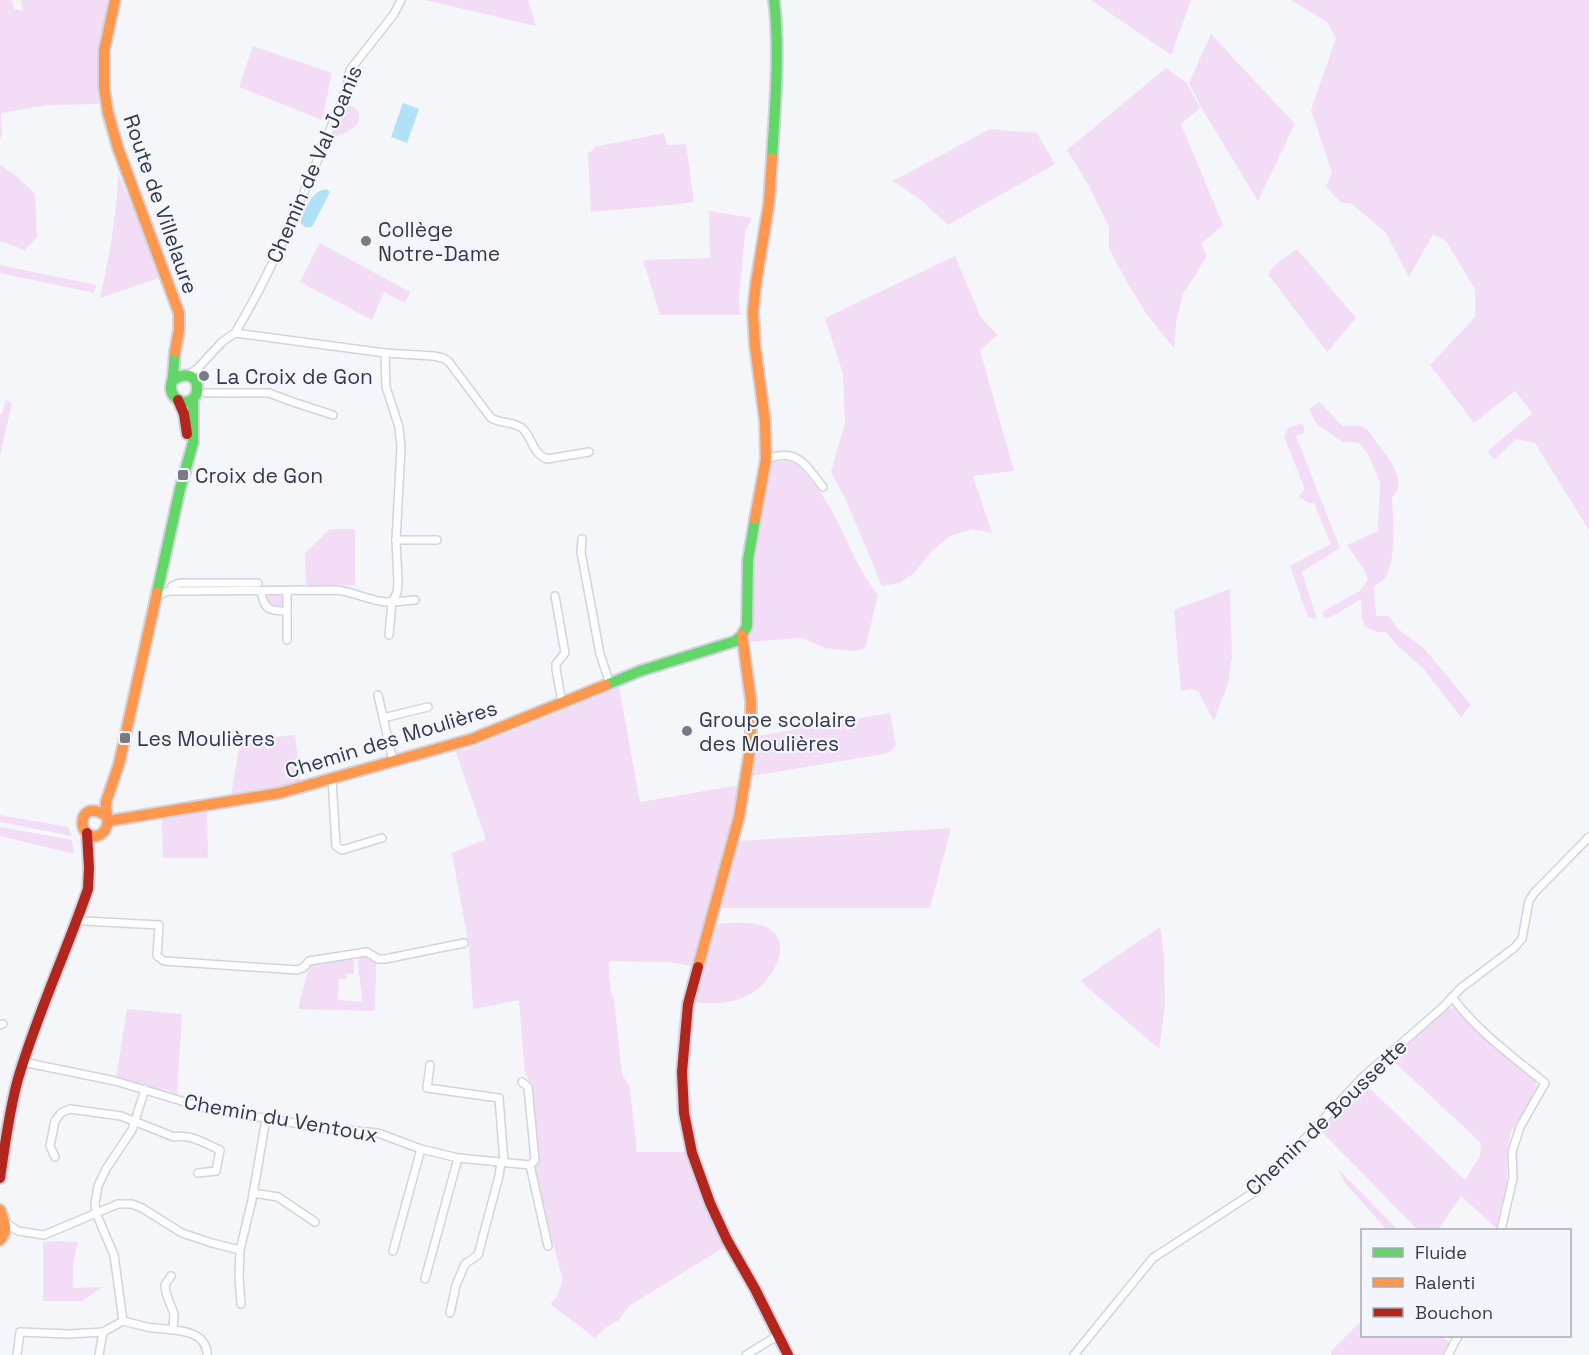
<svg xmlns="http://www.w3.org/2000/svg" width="1589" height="1355" font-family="'Space Grotesk',sans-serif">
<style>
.green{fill:#f2dcf6}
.water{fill:#b0e1f6}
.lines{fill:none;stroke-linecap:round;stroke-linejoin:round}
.street-casing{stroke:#d1d4dd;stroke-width:10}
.fast-casing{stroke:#d1d4dd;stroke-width:14}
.slow-casing{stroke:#d1d4dd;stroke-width:14}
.jam-casing{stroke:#d1d4dd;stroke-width:14}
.street{stroke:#fefefe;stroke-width:7}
.fast{stroke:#63d668;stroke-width:10}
.slow{stroke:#ff974d;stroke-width:10}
.jam{stroke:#b3261e;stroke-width:10}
.poi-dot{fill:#787b86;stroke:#f3f5fc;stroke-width:2}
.labels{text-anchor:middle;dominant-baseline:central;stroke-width:4.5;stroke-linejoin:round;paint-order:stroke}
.street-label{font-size:21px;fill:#353947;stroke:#f3f5fc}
.poi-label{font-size:21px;fill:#353947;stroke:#f3f5fc;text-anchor:start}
</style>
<rect width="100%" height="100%" fill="#f5f6fa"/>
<g class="green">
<polygon points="0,0 12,0 14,9 23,11 21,0 109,0 98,55 99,104 47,105 1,113 2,133 0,140"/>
<polygon points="425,0 528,0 536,26"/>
<polygon points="1091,0 1191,0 1171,55"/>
<polygon points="1291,0 1589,0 1589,530 1535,443 1516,439 1494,460 1488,451 1532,413 1515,391 1474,423 1430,365 1475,317 1475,289 1446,241 1433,234 1409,277 1386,233 1352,204 1340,202 1326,186 1332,173 1311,110 1336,38 1327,22"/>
<polygon points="1211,34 1295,124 1258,201 1201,107 1189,83"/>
<polygon points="253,46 332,73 322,120 239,87"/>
<polygon points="1166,68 1187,83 1200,108 1181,124 1223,225 1201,244 1207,256 1183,294 1177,317 1174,348 1148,316 1128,284 1109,248 1109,227 1088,184 1067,150"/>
<path d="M347 105C360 107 364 121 352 129 347 132 340 135 334 137L332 133 343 108Z"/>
<polygon points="990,129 1037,133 1055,164 948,225 921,200 893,181"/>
<polygon points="664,133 667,145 686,144 694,202 671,205 591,212 588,154 595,147"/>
<polygon points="0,165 14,174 35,194 37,237 25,250 0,241"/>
<path d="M118 174 134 211 159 278 100 298C109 257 117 216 118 174Z"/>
<polygon points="709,211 752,218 746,230 744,244 739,297 740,315 660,315 643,260 710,258"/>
<polygon points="320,243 410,292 405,303 384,292 372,320 300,282"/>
<polygon points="1297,249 1356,318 1327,352 1268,274 1276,264"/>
<polygon points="955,256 980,316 997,335 980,350 1014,471 973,476 992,533 972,529 950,536 932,551 913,574 899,583 882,586 845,498 831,472 845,423 843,374 825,318"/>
<polygon points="0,265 96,285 94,293 0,273"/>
<polygon points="6,400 12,403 0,455 0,414 2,414"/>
<path d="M1320 402 1342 426C1349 426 1358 424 1365 428 1370 431 1374 439 1377 443 1388 457 1409 481 1392 498 1393 518 1397 560 1385 578 1383 581 1377 584 1374 587L1376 616H1389L1398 629 1424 648 1471 705 1461 717 1422 667 1399 647 1386 632H1378L1365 627 1362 618 1361 599 1333 616 1324 618 1322 612 1360 591 1368 579 1363 568 1347 545 1378 531 1380 482 1368 454 1360 444 1353 442H1343L1317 424 1309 409Z"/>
<polygon points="1302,423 1305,432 1296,436 1340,548 1302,572 1317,619 1308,617 1290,566 1331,544 1314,503 1309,503 1299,497 1305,489 1284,437 1288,428"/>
<path d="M794 461C810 479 824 495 835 517 849 543 859 572 878 595L865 649 852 651 825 648 802 638 747 642 753 614 755 554 770 462Z"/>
<polygon points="330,529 355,529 355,585 306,585 305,553"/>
<polygon points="1230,589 1232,657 1228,683 1214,721 1198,691 1190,689 1181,691 1174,610"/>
<circle cx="275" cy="601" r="8"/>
<polygon points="619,687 640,802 740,785 726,847 694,967 670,962 609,961 609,978 612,997 614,998 622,1073 630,1089 637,1152 689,1152 728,1245 629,1306 619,1320 605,1328 595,1338 550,1304 556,1298 563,1280 533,1170 538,1161 531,1085 525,1073 519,1000 473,1009 469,947 452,853 486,839 455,750 465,750"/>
<polygon points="890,713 896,745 889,753 751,776 757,736"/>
<polygon points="295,735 301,783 268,791 231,796 240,741"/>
<polygon points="207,811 208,858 163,858 162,819"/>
<polygon points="0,815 68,827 72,836 0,822"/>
<polygon points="0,827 72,840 74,854 0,836"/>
<polygon points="951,828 930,908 719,908 738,841"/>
<path d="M725 923C738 923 754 921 766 927 798 943 769 986 747 996 732 1003 708 1006 692 1001L712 925Z"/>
<polygon points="1160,927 1164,955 1165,1006 1159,1049 1080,981"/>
<path d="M367 955 376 963 375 1011 298 1009 308 970 314 964 351 958 354 962V974H347L346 979H339L338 1000 362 1002C363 989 356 968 359 957Z"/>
<path d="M1456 1008C1479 1034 1506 1058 1535 1077L1537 1090 1511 1132 1507 1151V1183L1496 1228 1461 1196 1438 1230H1418L1320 1130 1363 1082 1465 1180 1480 1156 1481 1143 1390 1058 1446 1009Z"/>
<path d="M127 1009 182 1014 177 1096C169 1093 168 1086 158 1091L116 1079Z"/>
<polygon points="1338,1169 1398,1230 1387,1230 1345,1183"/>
<polygon points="56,1241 78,1242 73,1264 73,1288 103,1287 82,1301 43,1301 43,1242"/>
<polygon points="1362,1320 1362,1336 1441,1336 1451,1344 1446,1355 1331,1355 1331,1351"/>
</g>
<g class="water">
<polygon points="403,103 419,109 407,143 391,137"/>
<path d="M326 189 330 192 313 225 311 227H306L301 224V220L304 212 300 211 302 207 306 208C311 198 314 192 326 189Z"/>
</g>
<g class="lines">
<g class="street-casing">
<g id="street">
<path d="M235 333C279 260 309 179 342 101L347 86 350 70 394 14 401 0"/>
<polyline points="385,353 386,387 399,427 401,448 396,540 398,582 397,593 392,602 389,635"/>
<path d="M188 375 198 368 222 342 235 333 385 353 433 356 443 358 449 362 491 418C501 424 514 421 523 429 532 438 533 454 547 459L589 452"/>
<polyline points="206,393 269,393 293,402 333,415"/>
<path d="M766 459C799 448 804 464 823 487"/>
<polyline points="582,539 581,552 600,654 610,684"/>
<polyline points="396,540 437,540"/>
<polyline points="172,586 180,583 258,583"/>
<path d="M261 591C264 610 269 611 287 611"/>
<polyline points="287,591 287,640"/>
<path d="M157 596 169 591 337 590C351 592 362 597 375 600 388 604 402 601 415 600"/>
<polyline points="555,596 565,653 556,664 556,669 562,703"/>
<polyline points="378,695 393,761"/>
<polyline points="383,718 428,707"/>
<polyline points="332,779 336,846 342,850 382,838"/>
<polyline points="78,918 84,921 159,925 157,956 164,961 297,970 303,968 309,961 367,952 378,959 385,959 464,943"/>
<path d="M1452 997C1477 1031 1512 1056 1545 1083L1520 1127 1512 1152 1513 1178 1501 1230"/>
<polyline points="0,1025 3,1024"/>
<polyline points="23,1062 115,1081 205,1108 324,1128 378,1133 421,1149 458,1158 530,1165"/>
<polyline points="430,1065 427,1088 499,1098 504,1162"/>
<polyline points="522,1082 528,1087 535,1160 530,1165"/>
<path d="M55 1157 50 1146 55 1121 61 1113 70 1109 121 1116 174 1137C189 1133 206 1144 220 1150L216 1171 198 1173"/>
<polyline points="530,1165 548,1246"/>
<polyline points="253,1193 278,1197 315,1222"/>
<polyline points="5,1222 18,1231 44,1235 118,1204 132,1204 142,1208 182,1233 212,1243 240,1250 252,1200 266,1119"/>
<polyline points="240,1250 239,1278 241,1304"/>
<polyline points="393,1251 421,1149"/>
<polyline points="171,1276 165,1285 166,1293 174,1314 173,1329"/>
<polyline points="425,1279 458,1158"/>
<polyline points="450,1313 456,1285 465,1264 478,1255 499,1176 501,1162"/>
<polyline points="123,1321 114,1255 96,1213 95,1203 98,1186 106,1169 132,1130 145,1089"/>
<polyline points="17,1355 20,1332 69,1334 103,1332"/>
<path d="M99 1355 103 1332 123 1321C131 1323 139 1325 147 1327 167 1331 207 1326 207 1355"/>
<polyline points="746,1355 777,1336"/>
<polyline points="1074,1355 1153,1258 1256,1191 1363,1077 1443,1007 1461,988 1514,948 1522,939 1529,901 1534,893 1589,837"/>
<polyline points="1448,1355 1458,1336"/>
</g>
</g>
<g class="fast-casing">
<g id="fast">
<path d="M772 158C775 106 780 52 774 0"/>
<path d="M173 380C204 361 204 409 180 401 176 399 172 395 171 390 170 385 173 380 173 376 174 368 174 360 175 352"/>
<polyline points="157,593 180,489 193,443 193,399"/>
<polyline points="606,685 640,671 736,641 742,635 747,626 748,560 755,519"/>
</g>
</g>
<g class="slow-casing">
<g id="slow">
<polyline points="115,0 104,51 104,87 108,113 118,148 179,313 179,330 175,352"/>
<polyline points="755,519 766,459 765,421 755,346 753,311 756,283 769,203 772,158"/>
<path d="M105 815C77 798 76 839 97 836 101 835 105 831 107 826 109 819 105 810 106 802L119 764 157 593"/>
<polyline points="108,821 280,793 472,739 606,685"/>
<polyline points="698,967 739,817 751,744 751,701 742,635"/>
<path d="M0 1210C4 1221 9 1230 0 1240"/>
</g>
</g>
<g class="jam-casing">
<g id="jam">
<polyline points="178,400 184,414 187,434"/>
<polyline points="698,967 688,1004 682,1072 684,1113 692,1153 710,1203 727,1240 755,1289 788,1355"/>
<path d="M0 1178C5 1145 9 1111 18 1079 37 1014 66 953 88 889L89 868 87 833"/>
</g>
</g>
<use href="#street" class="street"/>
<use href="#fast" class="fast"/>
<use href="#slow" class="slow"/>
<use href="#jam" class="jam"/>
</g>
<g class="poi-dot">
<circle cx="366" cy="241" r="6"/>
<circle cx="204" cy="376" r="6"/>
<rect x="177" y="469" width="12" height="12" rx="3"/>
<circle cx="687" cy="731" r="6"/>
<rect x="119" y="732" width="12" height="12" rx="3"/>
</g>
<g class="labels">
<g class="street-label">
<text transform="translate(314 164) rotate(-67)">Chemin de Val Joanis</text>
<text transform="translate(161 204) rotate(71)">Route de Villelaure</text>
<text transform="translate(391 739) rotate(-17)">Chemin des Moulières</text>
<text transform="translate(1326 1117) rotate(-44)">Chemin de Boussette</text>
<text transform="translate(281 1118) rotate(10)">Chemin du Ventoux</text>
</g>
<g class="poi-label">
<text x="378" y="229">Collège<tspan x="378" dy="24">Notre-Dame</tspan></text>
<text x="216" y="376">La Croix de Gon</text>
<text x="195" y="475">Croix de Gon</text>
<text x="699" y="719">Groupe scolaire<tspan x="699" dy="24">des Moulières</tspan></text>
<text x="137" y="738">Les Moulières</text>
</g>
</g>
<rect x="1361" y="1229" width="210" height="108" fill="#f3f5fc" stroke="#a7aab4" stroke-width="1.5"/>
<rect x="1373" y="1248" width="30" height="9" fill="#63d668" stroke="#a7aab4" stroke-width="1.5"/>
<text x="1415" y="1259" font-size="18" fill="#353947">Fluide</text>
<rect x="1373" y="1278" width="30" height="9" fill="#ff974d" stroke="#a7aab4" stroke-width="1.5"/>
<text x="1415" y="1289" font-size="18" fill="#353947">Ralenti</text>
<rect x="1373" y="1308" width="30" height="9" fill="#b3261e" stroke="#a7aab4" stroke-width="1.5"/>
<text x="1415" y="1319" font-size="18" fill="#353947">Bouchon</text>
</svg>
